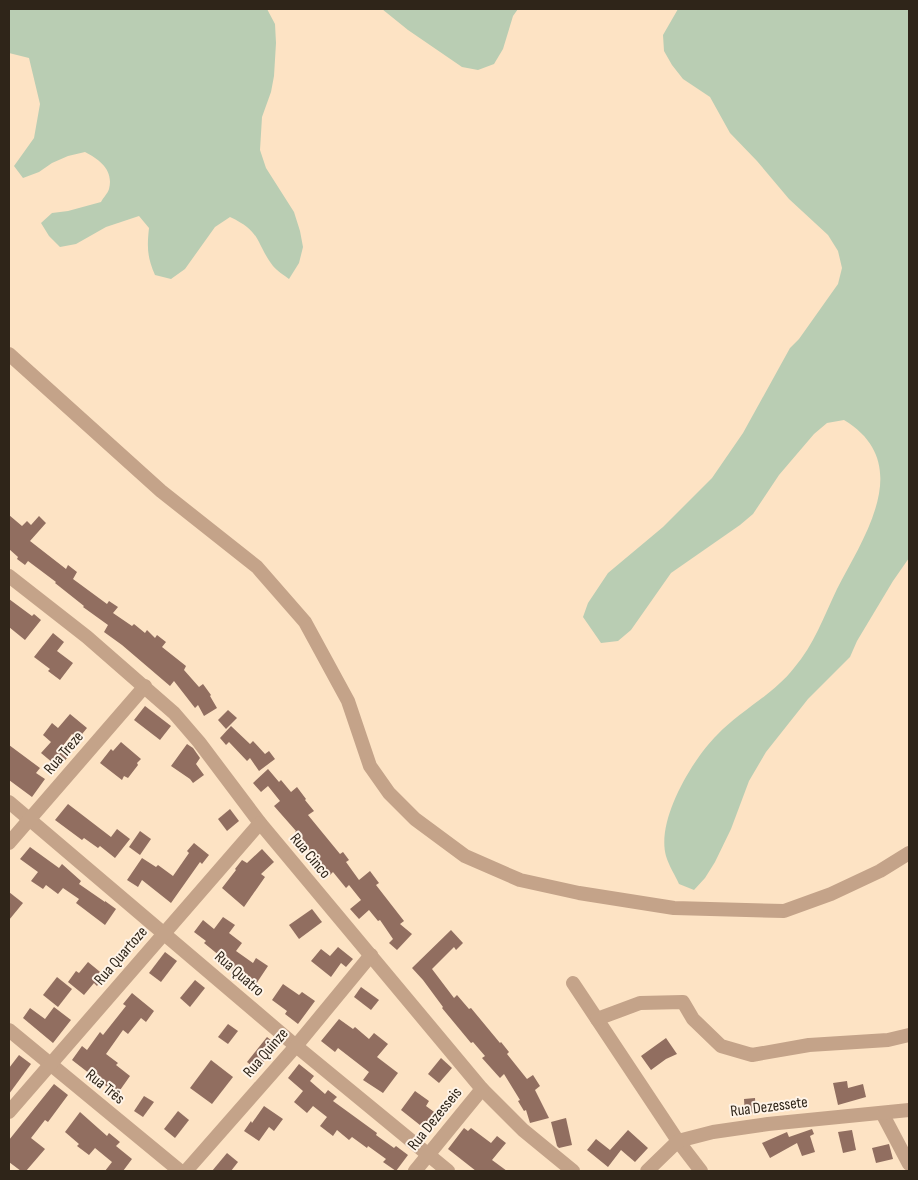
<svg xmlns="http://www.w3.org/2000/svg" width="918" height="1180" font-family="'Sofia Sans Condensed',sans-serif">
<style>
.green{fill:#b9cdb3}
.building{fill:#916e60}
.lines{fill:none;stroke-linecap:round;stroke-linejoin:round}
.minor{stroke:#c4a389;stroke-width:14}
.labels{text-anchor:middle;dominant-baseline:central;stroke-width:4;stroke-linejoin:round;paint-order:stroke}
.street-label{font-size:16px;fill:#2f2519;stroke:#fef3e7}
</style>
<rect width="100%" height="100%" fill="#fde3c4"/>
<g class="green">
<path d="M9 9H267L275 24 276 43 274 76 271 92 262 117 260 150 266 168 294 212 300 231 303 247 299 263 289 279C284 275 277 271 273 266 255 242 262 232 230 217L215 227 185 269 171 279 155 275C147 257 147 247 149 228L139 216 106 227 76 244 60 247 49 236 41 223 52 213 68 211 101 202C103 198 108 193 109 189 114 170 99 159 85 152L68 156 52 163 39 172 23 178 14 166 34 138 40 104 29 58 9 53Z"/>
<polygon points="382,9 518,9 513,16 503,49 494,64 478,70 462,67 408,30"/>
<path d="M678 9H909V558L893 581 857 641 850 657 808 699 766 752 749 781 731 829 715 862 705 878 694 890 679 884C675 875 669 866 666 856 656 820 692 760 717 735 741 710 773 695 794 668 814 645 824 616 837 589 865 535 915 463 844 420L827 423 814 434 779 475 753 514 740 525 671 573 631 630 618 641 601 643 583 617 588 603 608 573 663 527 712 478 743 433 790 348 799 339 838 284 842 268 838 251 828 235 789 199 757 161 730 133 710 97 683 79 672 65 664 51 663 35Z"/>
</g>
<g class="building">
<polygon points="9,515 22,526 27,521 31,525 39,516 46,523 30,541 66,569 68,565 77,572 73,579 107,604 109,601 118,607 113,613 132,626 134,624 145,633 147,630 155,638 157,635 166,642 162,647 186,666 184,670 199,687 203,684 211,695 210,696 217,708 204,716 198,705 195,708 174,681 170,686 122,645 104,632 108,625 83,607 84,606 55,583 56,582 28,561 25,565 17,559 18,557 9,549"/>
<polygon points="9,599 32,616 34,614 41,620 25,640 9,627"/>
<polygon points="53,633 64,642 57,651 73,663 60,680 48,671 50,669 34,657"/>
<polygon points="145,706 171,726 160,740 134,720"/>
<polygon points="228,710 237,718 226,729 218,720"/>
<polygon points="70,714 87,728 78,739 72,734 59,751 67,758 59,768 41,753 51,742 43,735 52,723 58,728"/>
<polygon points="231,726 250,744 253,741 265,754 269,751 275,759 259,771 250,758 247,761 229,742 226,745 220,738"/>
<polygon points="121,742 141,759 137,763 138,765 128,778 124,776 122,780 100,763 111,749 113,751"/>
<polygon points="187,744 193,748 200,758 196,764 204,775 193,783 190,779 171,766"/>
<polygon points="9,745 40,768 36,773 45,779 32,797 9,780"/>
<polygon points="268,769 279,782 281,780 291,792 297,787 306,799 305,800 314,811 308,815 340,854 343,852 349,860 346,862 359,880 370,871 379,883 376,885 404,921 400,924 412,934 397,950 389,943 393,939 380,920 378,921 369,910 359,919 350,909 361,900 349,885 346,888 333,872 329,876 323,868 295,832 296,831 274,806 280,801 268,786 261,792 253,783"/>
<polygon points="68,804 111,837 117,829 130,839 115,858 100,846 98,848 84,838 82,840 55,820"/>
<polygon points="230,809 239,821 227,831 218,819"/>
<polygon points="140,831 151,839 140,855 129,847"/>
<polygon points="194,843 209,855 202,864 200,862 171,903 142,880 138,887 127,880 142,858 156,867 158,865 173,876 189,853 187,851"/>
<polygon points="30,847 59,868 62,864 81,881 79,884 105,902 105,901 116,909 105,925 76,903 79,899 63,888 58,894 46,885 43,889 31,881 38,872 20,859"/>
<polygon points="262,849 274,862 261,874 265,877 244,907 222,888 236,870 235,869 242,860 247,863"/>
<polygon points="9,892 23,903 9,920"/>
<polygon points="312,909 322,922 299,939 289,925"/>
<polygon points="223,917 235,925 229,933 242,943 236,951 253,963 256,958 268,966 256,984 242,973 240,976 228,968 231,965 204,943 206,941 194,932 203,920 214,929"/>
<polygon points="451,930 463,943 456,950 454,947 432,969 454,998 457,995 469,1009 471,1008 500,1043 501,1042 509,1052 507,1054 527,1079 533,1075 540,1086 535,1090 549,1118 530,1123 526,1110 524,1111 518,1101 520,1100 504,1074 500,1078 482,1058 485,1056 473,1042 471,1043 442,1008 443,1007 423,980 412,968"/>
<polygon points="338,947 353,959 346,967 341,963 331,977 311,961 321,949 330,956"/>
<polygon points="165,952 177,961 161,982 149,973"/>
<polygon points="88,962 105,976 97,986 94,983 84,995 68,982 76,971 79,973"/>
<polygon points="57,977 72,989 58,1007 43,995"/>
<polygon points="195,980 205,988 190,1007 180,998"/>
<polygon points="283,984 299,995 302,992 315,1001 298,1024 285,1014 287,1011 272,1000"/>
<polygon points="361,987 379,1000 371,1010 354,997"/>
<polygon points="132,993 154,1011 146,1022 141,1018 128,1034 123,1030 106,1054 118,1063 116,1065 130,1076 118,1093 103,1084 72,1060 82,1046 87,1050 100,1032 103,1035 126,1006 123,1004"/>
<polygon points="54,1007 71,1020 53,1043 23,1018 30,1008 45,1019"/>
<polygon points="339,1019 353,1029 355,1027 369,1039 374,1033 388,1044 377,1057 398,1073 383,1093 363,1080 369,1072 338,1048 335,1052 321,1041"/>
<polygon points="228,1024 238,1031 228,1044 218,1037"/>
<polygon points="267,1037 277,1045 257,1070 247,1062"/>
<polygon points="666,1038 677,1054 666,1059 651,1070 641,1056"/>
<polygon points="19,1055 31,1064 9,1094 9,1068"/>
<polygon points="441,1058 452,1068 439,1083 428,1074"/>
<polygon points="211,1060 233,1077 212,1104 190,1088"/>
<polygon points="299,1064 314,1076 310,1081 325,1094 328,1090 337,1097 333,1101 377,1133 376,1135 394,1148 396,1146 408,1155 396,1171 383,1162 386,1159 368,1146 367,1148 352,1137 349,1140 337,1130 333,1136 320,1126 327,1117 313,1106 307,1113 294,1102 303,1091 288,1078"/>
<polygon points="847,1081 848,1088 863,1084 866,1097 838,1105 833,1083"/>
<polygon points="54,1084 68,1095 48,1122 45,1120 31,1138 45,1149 26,1171 21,1171 9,1162 9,1140"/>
<polygon points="415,1091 429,1101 426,1106 441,1117 430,1133 401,1110"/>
<polygon points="144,1096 154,1102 143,1117 134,1111"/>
<polygon points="755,1098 756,1113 745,1114 744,1099"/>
<polygon points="264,1106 283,1119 274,1131 269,1127 259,1141 244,1131 251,1121 252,1123"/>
<polygon points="178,1111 189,1120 175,1138 164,1129"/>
<polygon points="80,1112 107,1136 109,1133 120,1142 116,1146 132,1159 123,1171 105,1171 112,1162 95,1148 89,1155 77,1146 79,1144 65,1132"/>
<polygon points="566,1118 572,1145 559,1148 557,1146 551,1122"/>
<polygon points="464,1128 468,1131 471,1128 491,1143 497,1136 506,1143 492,1160 507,1171 476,1171 448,1149"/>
<polygon points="812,1129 814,1134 810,1136 815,1152 802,1156 797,1143 770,1158 762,1143 787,1132 789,1137"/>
<polygon points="628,1130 648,1148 635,1162 621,1150 608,1167 587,1150 596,1139 610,1150"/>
<polygon points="852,1130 856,1150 843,1153 838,1132"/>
<polygon points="889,1144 893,1159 876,1163 872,1148"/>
<polygon points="227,1153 238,1162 231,1171 212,1171"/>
</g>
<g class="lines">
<g class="minor">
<polyline points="9,354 161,491 257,567 305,622 348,701 370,766 389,793 415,819 465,856 520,880 579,893 674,908 784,911 831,894 880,871 909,853"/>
<polyline points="9,576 87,637 174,713 199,742 260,823 482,1089 523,1130 573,1171"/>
<polyline points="9,802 296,1046 448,1171"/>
<polyline points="9,843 145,686"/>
<polyline points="573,983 678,1141 701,1171"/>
<polyline points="597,1019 640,1003 683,1002 693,1019 721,1046 752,1055 809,1045 888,1040 909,1035"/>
<polyline points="9,1030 180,1171"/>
<polyline points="9,1112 260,823"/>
<polyline points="882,1113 909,1164"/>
<polyline points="186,1171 296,1046 371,955"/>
<polyline points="415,1171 482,1089"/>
<polyline points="647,1171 678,1141 713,1132 768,1124 909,1110"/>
</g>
</g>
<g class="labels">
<g class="street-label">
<text transform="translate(64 753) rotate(-49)">Rua Treze</text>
<text transform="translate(310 856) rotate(50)">Rua Cinco</text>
<text transform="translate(121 956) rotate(-49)">Rua Quartoze</text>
<text transform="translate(239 974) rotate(41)">Rua Quatro</text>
<text transform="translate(266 1053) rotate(-49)">Rua Quinze</text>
<text transform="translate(105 1087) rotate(39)">Rua Três</text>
<text transform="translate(769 1107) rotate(-7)">Rua Dezessete</text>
<text transform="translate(435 1119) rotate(-51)">Rua Dezesseis</text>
</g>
</g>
<rect width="918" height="1180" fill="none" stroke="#2f2519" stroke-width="20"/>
</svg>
